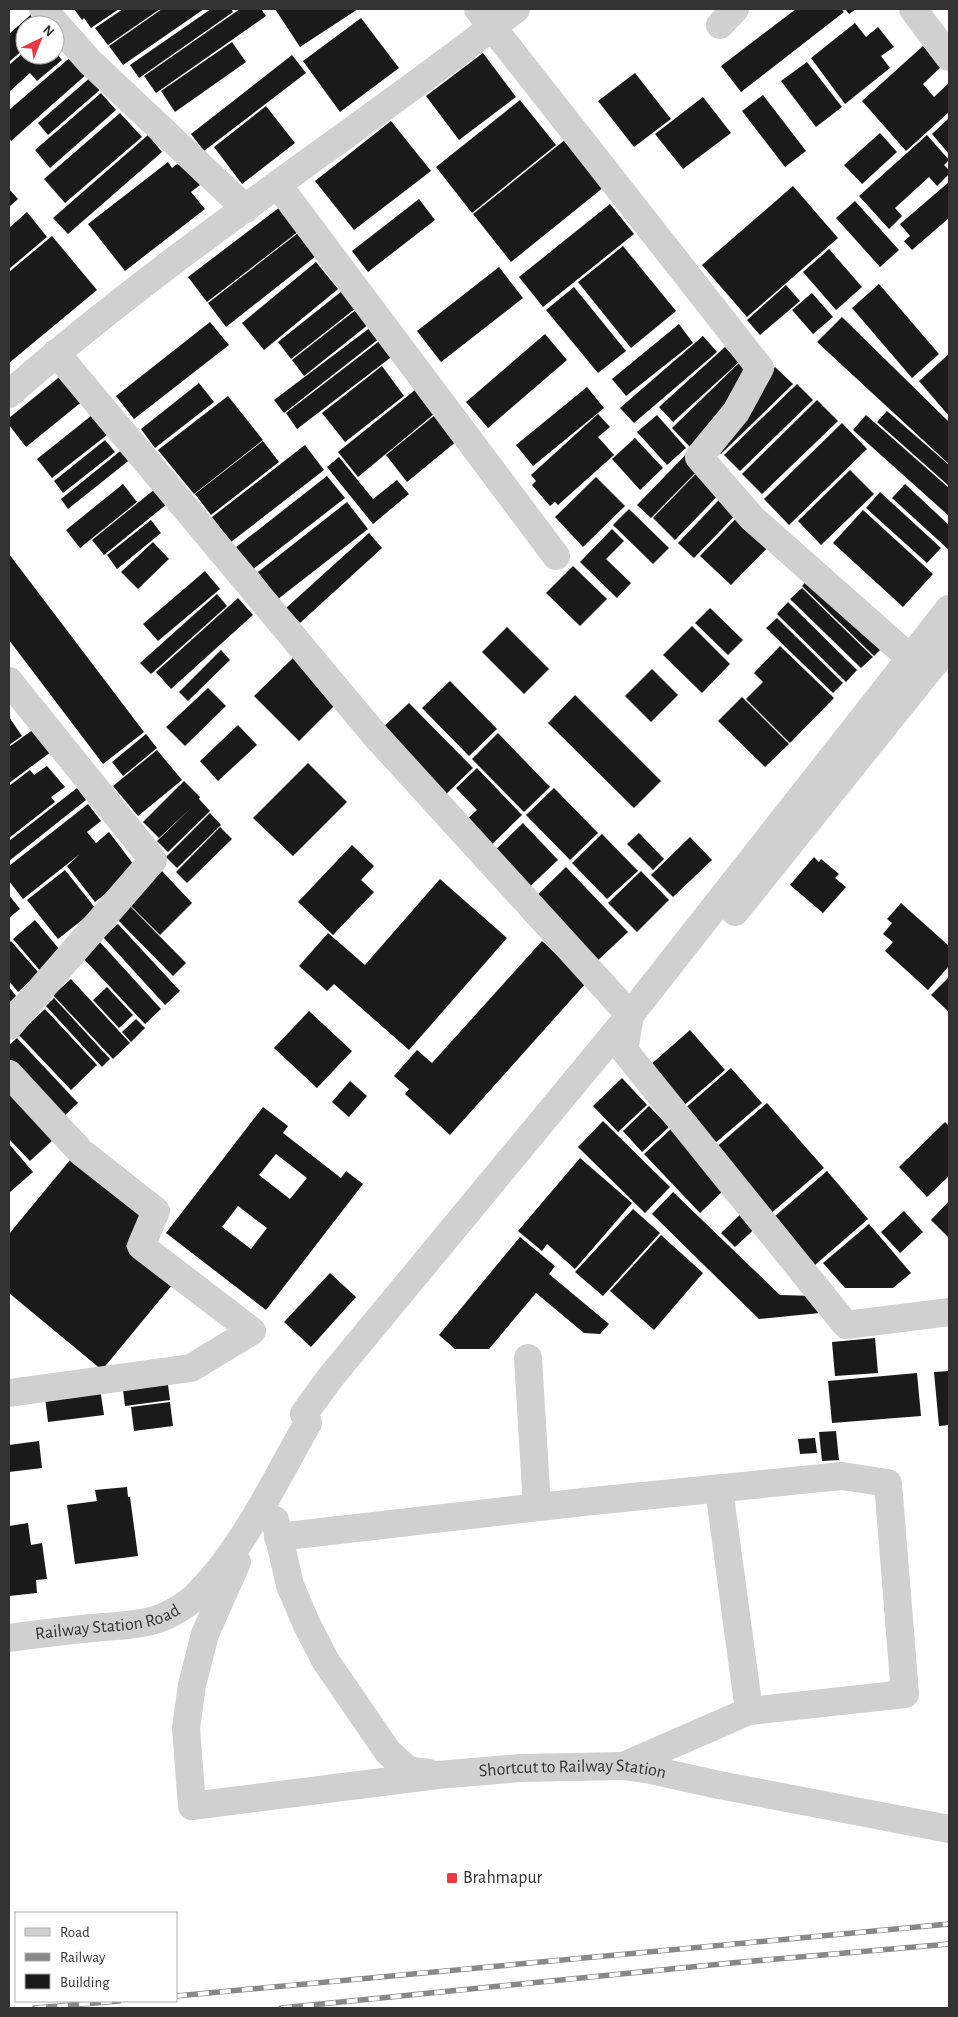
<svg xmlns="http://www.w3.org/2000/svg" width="958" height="2017" font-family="'Alegreya Sans',sans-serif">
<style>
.building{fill:#1a1a1a;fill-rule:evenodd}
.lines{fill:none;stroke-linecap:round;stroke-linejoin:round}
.minor{stroke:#d0d0d0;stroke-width:28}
.rail-casing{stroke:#888;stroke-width:5.5}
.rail{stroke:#fff;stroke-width:4;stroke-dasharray:11;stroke-linecap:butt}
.poi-dot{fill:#e63946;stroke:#fff;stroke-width:2}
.labels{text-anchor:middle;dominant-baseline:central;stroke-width:5;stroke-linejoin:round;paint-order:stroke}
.street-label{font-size:18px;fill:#333;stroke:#fff}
.poi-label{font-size:18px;fill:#333;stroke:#fff;text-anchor:start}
</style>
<rect width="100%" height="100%" fill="#fff"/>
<g class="building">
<polygon points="74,9 119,9 91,28 84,18 82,20"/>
<polygon points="123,9 160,9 108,45 95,28"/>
<polygon points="162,9 204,9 123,65 109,46"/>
<polygon points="211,9 231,9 233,12 139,78 130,65"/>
<polygon points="240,9 261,9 266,16 156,93 144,76"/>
<polygon points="275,9 358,9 300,47"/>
<polygon points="796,9 841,9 844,12 741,92 721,66"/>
<polygon points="845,9 856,9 849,14"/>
<polygon points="36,10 49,25 25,25 25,48 9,62 9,34"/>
<polygon points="361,18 399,68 340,112 303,61"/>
<polygon points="855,23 866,37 878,27 894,47 881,56 890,68 845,104 811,58"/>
<polygon points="55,38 62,46 55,52 62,60 37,81 30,73 9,92 9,65 25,51 25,55 55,55"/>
<polygon points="232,42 246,62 175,112 161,91"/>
<polygon points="923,46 941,67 923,84 934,97 949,83 949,112 906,151 862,101"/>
<polygon points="483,53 516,97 459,140 426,96"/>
<polygon points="73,55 88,73 11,141 9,138 9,110"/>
<polygon points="292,55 306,73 204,151 191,134"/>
<polygon points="807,62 842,107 816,127 781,81"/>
<polygon points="635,73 671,119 634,147 598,101"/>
<polygon points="92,76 102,88 48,135 38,123"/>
<polygon points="101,93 116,110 50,168 35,150"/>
<polygon points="763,95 806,151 785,167 742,111"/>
<polygon points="703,97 731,133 683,169 655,134"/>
<polygon points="520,100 556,145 472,213 436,167"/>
<polygon points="266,106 295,143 242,184 214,147"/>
<polygon points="120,113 142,137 65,203 44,179"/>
<polygon points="949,118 949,154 932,134"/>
<polygon points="391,121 431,171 354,230 315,181"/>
<polygon points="880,133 897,152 862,184 844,165"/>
<polygon points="148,135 162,152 68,234 53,218"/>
<polygon points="927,135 949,160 944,165 949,170 949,174 937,186 929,177 895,208 902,216 889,229 859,196"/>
<polygon points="566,139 604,187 511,262 473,214"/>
<polygon points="181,161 200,185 191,192 205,209 125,271 88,224 168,162 172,168"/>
<polygon points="949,182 949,218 912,250 904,241 910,236 900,224"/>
<polygon points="793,186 838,238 747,317 702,265"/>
<polygon points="9,189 18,199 9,207"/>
<polygon points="419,199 435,220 368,272 352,251"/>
<polygon points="855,201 899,250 880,267 836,218"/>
<polygon points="610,204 634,234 543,307 519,277"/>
<polygon points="280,207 299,231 207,302 188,277"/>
<polygon points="27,212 47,237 9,269 9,228"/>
<polygon points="298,233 316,256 226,327 208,303"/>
<polygon points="52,236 97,290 9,363 9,272"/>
<polygon points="623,246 676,311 631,348 578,282"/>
<polygon points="829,249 862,287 836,310 803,272"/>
<polygon points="316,262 338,289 264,350 242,323"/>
<polygon points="499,267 523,298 441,362 417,331"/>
<polygon points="879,284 939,354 912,378 852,308"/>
<polygon points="786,285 800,301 760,335 747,320"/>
<polygon points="574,287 626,351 598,373 546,310"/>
<polygon points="342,291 356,308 291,359 278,342"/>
<polygon points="812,293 833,317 813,334 792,310"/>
<polygon points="357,309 369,324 304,376 292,360"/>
<polygon points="842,317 949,422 949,464 817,342"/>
<polygon points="210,322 229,345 134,419 116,396"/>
<polygon points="679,324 693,343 626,396 612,379"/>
<polygon points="371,327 380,338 284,413 274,400"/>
<polygon points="545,334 567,360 488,428 466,402"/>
<polygon points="703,336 717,352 634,423 620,408"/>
<polygon points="382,339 394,355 297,429 286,413"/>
<polygon points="725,347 739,362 673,422 659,407"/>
<polygon points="949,354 949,416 919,381"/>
<polygon points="741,361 759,380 690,447 672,428"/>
<polygon points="382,366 404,396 345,442 322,413"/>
<polygon points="775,367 793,384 721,454 704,437"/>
<polygon points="63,374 84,400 26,447 9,425 9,418"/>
<polygon points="199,383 214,402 155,448 141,429"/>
<polygon points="797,384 813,400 740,471 724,455"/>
<polygon points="587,387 604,408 533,466 516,445"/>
<polygon points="415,390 434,414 358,477 338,452"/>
<polygon points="228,396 263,440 194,494 158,450"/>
<polygon points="817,400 838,421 762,494 742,474"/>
<polygon points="887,411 949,465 949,486 877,422"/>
<polygon points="96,412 112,431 52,478 37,459"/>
<polygon points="598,414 610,427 598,437 614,455 558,505 555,502 550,506 532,485 536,481 531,475"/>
<polygon points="435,415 457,441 407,482 386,455"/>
<polygon points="657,415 686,448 667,465 637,432"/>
<polygon points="866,415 949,488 949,516 853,430"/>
<polygon points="842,423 867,449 789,525 764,499"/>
<polygon points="635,438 663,468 640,490 612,459"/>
<polygon points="105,440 115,452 63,493 54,481"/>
<polygon points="263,441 279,462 211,515 195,494"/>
<polygon points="305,445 324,470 231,542 212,517"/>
<polygon points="695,445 709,459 651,518 637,505"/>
<polygon points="124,448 132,458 68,509 61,499"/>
<polygon points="339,457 373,499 397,480 409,494 373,524 327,467"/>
<polygon points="711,458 733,480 675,540 653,518"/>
<polygon points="850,470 874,494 821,545 798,521"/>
<polygon points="327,476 345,498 252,570 235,548"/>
<polygon points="596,477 625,506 583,547 555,517"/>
<polygon points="735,483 751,499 694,558 678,543"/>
<polygon points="123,484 137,502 80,548 66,530"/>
<polygon points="905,484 949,525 949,550 892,498"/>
<polygon points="155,489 167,504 104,555 92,540"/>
<polygon points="880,492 941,548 927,563 866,508"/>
<polygon points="347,502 368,529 278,599 258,572"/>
<polygon points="750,504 781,534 731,585 700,556"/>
<polygon points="629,509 669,548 653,564 613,525"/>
<polygon points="863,510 933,574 903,607 833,543"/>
<polygon points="151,520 161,533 117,569 107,555"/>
<polygon points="612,529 624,541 606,559 631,583 617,598 580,562"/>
<polygon points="369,533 382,548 300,623 286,608"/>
<polygon points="153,542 169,559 138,589 121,572"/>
<polygon points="9,554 144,732 103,764 9,640"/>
<polygon points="573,566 607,599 580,626 546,593"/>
<polygon points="821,566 893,637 874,656 802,586"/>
<polygon points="205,571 220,589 158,641 143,624"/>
<polygon points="802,588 873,657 861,668 790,599"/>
<polygon points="217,594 227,606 151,674 140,663"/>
<polygon points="238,598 253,615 171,689 156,672"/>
<polygon points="788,602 857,670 846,682 777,614"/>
<polygon points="710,608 743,640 728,655 695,623"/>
<polygon points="777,618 843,683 833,693 766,628"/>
<polygon points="692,626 730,664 702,693 663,655"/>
<polygon points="507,627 549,669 524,694 482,652"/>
<polygon points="780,646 834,698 790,743 746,699 763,682 754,673"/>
<polygon points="221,650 230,660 188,701 179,692"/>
<polygon points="293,658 338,702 299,741 254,696"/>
<polygon points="652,669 678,695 651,722 625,696"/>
<polygon points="450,681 497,729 469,756 422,708"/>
<polygon points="208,688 226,706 185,746 166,727"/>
<polygon points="575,695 661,781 634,808 548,723"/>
<polygon points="742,697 789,744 765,767 718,721"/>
<polygon points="409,703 473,768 442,798 378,732"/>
<polygon points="9,717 22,736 9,745"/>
<polygon points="238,725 257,745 218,781 200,761"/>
<polygon points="34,729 51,752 9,783 9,747"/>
<polygon points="498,733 550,787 524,812 472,759"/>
<polygon points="146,734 157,748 123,776 112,762"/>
<polygon points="157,750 182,780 138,816 113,786"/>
<polygon points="308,763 347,802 293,856 253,818"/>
<polygon points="47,766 65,787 51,797 55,802 9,838 9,786 30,770 34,775"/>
<polygon points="477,768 522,815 487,849 462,824 477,810 456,788"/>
<polygon points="184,781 200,797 199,799 210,811 168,852 157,841 192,807 159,838 143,822"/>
<polygon points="77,788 86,800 9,861 9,841"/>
<polygon points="554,788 598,833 570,860 526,815"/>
<polygon points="88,804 101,821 87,832 96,843 109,832 137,869 95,902 67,866 80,854 23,899 9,881 9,866"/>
<polygon points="210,813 221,825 177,868 166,857"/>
<polygon points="523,823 558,860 523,893 488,857"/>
<polygon points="220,827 232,839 187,883 176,872"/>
<polygon points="639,833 664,859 653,870 627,844"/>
<polygon points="602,834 638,871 607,899 572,863"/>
<polygon points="690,837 712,860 673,897 651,875"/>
<polygon points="352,845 374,866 361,880 374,892 333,935 298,902"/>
<polygon points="814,857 819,862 821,859 839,874 835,878 846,887 823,913 790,885"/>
<polygon points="566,867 628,932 594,964 533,899"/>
<polygon points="65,870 96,909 58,939 27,900"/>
<polygon points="162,871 192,903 160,935 129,904"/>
<polygon points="641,871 669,900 637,932 608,903"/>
<polygon points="440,879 507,938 409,1050 334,984 327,991 299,966 328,933 365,965"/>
<polygon points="9,895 20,909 9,918"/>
<polygon points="901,903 949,946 949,966 928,990 885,951 893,942 883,934 892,923 887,919"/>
<polygon points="130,906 186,963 173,976 117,919"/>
<polygon points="35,920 64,955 42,973 13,939"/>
<polygon points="118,924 180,991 165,1005 103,937"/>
<polygon points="98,940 161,1009 145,1024 81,956"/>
<polygon points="11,941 39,973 18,992 9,981 9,943"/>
<polygon points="542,941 587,982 450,1135 405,1094 409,1089 394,1076 417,1050 432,1063"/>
<polygon points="949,977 949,1012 931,995"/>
<polygon points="71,979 130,1043 113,1059 53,995"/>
<polygon points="9,987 16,996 9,1003"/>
<polygon points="107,987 133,1015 119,1028 93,1000"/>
<polygon points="54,998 110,1059 102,1067 46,1006"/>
<polygon points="45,1009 97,1065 71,1090 18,1034"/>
<polygon points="309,1011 352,1051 317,1088 274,1048"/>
<polygon points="136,1019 145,1028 131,1042 122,1032"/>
<polygon points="690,1030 725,1070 682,1107 648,1067"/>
<polygon points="17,1038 78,1103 58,1122 9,1068 9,1045"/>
<polygon points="731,1068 762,1103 713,1145 683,1110"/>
<polygon points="622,1078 647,1105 618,1132 593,1106"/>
<polygon points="350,1081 367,1096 349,1117 332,1102"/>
<polygon points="9,1090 54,1139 30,1161 9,1139"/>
<polygon points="767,1103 824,1168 769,1215 713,1150"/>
<polygon points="649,1106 669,1127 642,1152 623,1131"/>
<path d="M263 1107 288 1126 283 1133 341 1178 346 1171 363 1184 266 1310 166 1233ZM276 1154 307 1178 290 1199 259 1175ZM238 1206 267 1228 251 1249 222 1227Z"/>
<polygon points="603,1121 670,1187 645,1213 578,1147"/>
<polygon points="945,1122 949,1126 949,1176 927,1197 899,1167"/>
<polygon points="671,1129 726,1188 700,1213 644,1154"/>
<polygon points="9,1144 33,1172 9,1193"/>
<polygon points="75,1154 151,1216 126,1246 173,1284 102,1370 9,1293 9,1234"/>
<polygon points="580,1158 632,1203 575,1269 547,1244 542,1251 518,1231"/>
<polygon points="827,1171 868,1219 815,1265 774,1217"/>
<polygon points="673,1192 780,1295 816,1296 820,1313 759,1319 652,1214"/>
<polygon points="949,1201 949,1238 931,1220"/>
<polygon points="633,1209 660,1233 603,1296 575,1272"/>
<polygon points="746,1209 760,1224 735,1247 721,1233"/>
<polygon points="904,1211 923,1232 900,1253 881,1232"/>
<polygon points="869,1224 911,1273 893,1288 845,1288 823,1263"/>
<polygon points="661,1235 703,1273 654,1330 610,1291"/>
<polygon points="520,1237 555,1266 549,1274 609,1324 600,1334 584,1333 536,1293 489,1349 455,1349 439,1335"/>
<polygon points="330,1273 356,1297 311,1347 284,1322"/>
<polygon points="875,1338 878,1373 835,1376 832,1342"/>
<polygon points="949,1371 949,1425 939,1426 934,1372"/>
<polygon points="917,1373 921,1416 832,1423 828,1381"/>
<polygon points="167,1377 170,1400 125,1406 122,1382"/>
<polygon points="99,1382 104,1415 48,1422 44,1389"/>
<polygon points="170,1402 173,1426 134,1431 131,1407"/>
<polygon points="836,1431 839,1460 822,1461 819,1432"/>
<polygon points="815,1438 817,1453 800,1454 798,1439"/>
<polygon points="39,1441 42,1468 9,1472 9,1445"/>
<polygon points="127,1487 128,1497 130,1497 138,1556 75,1564 67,1505 97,1501 95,1490"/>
<polygon points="28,1523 31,1545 42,1543 47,1579 36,1580 37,1593 9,1596 9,1526"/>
</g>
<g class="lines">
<g class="minor">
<polyline points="43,9 90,62 246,209"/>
<polyline points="478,9 760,368 736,412 699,457 752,518 910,658"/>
<polyline points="913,9 949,57"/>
<polyline points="720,25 735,9"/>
<polyline points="278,185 556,556"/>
<polyline points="56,353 375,735 630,1015 624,1050 846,1325 949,1312"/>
<path d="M9 394C168 254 348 139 516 9"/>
<polyline points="9,681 153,860 9,1026"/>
<polyline points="735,912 949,645"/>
<polyline points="9,1074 81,1152 156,1211 141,1246 252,1331 191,1368 9,1393"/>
<polyline points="528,1358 537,1507"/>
<polyline points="719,1489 749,1711"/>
<polyline points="275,1520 290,1585 306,1623 325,1660 388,1752 408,1770 429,1773"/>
<polyline points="278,1537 583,1502 842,1476 888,1483 905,1694 749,1711 623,1766"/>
<path id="s1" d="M237 1562 205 1634 192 1685 186 1728 192 1806 438 1775 520 1768 623 1766 651 1770 719 1785 949 1829"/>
<path id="s2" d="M9 1638C36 1634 64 1631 92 1628 113 1626 134 1626 155 1620 171 1615 189 1604 200 1592 246 1544 275 1480 308 1423L304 1414 330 1378 630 1015 949 609"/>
</g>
<g class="rail-casing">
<g id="rail">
<polyline points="176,1996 949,1924"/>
<polyline points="35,2008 119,2001"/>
<polyline points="281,2008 731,1963 949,1944"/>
</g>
</g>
<use href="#rail" class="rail"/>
</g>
<rect class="poi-dot" x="446" y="1872" width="12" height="12" rx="2.5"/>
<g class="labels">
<g class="street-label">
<text stroke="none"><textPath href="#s2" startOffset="100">Railway Station Road</textPath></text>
<text stroke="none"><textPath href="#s1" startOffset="636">Shortcut to Railway Station</textPath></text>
</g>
<g class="poi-label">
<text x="463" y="1878">Brahmapur</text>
</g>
</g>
<rect width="958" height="2017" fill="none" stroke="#333333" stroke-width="20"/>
<rect x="15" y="1912" width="162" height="90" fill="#ffffff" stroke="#adadad"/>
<rect x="25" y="1928" width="25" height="8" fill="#d0d0d0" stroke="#adadad"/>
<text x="60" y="1937" font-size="15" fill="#333333">Road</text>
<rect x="25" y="1953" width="25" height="8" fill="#888888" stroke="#adadad"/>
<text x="60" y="1962" font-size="15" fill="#333333">Railway</text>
<rect x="25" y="1974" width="25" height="15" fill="#1a1a1a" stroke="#adadad"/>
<text x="60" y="1987" font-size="15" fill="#333333">Building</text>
<g transform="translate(40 40) rotate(43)"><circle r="24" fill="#ffffff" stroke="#adadad"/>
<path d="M0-4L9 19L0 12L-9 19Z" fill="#e63946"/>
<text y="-8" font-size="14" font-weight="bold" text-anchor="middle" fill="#333333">N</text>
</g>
</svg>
